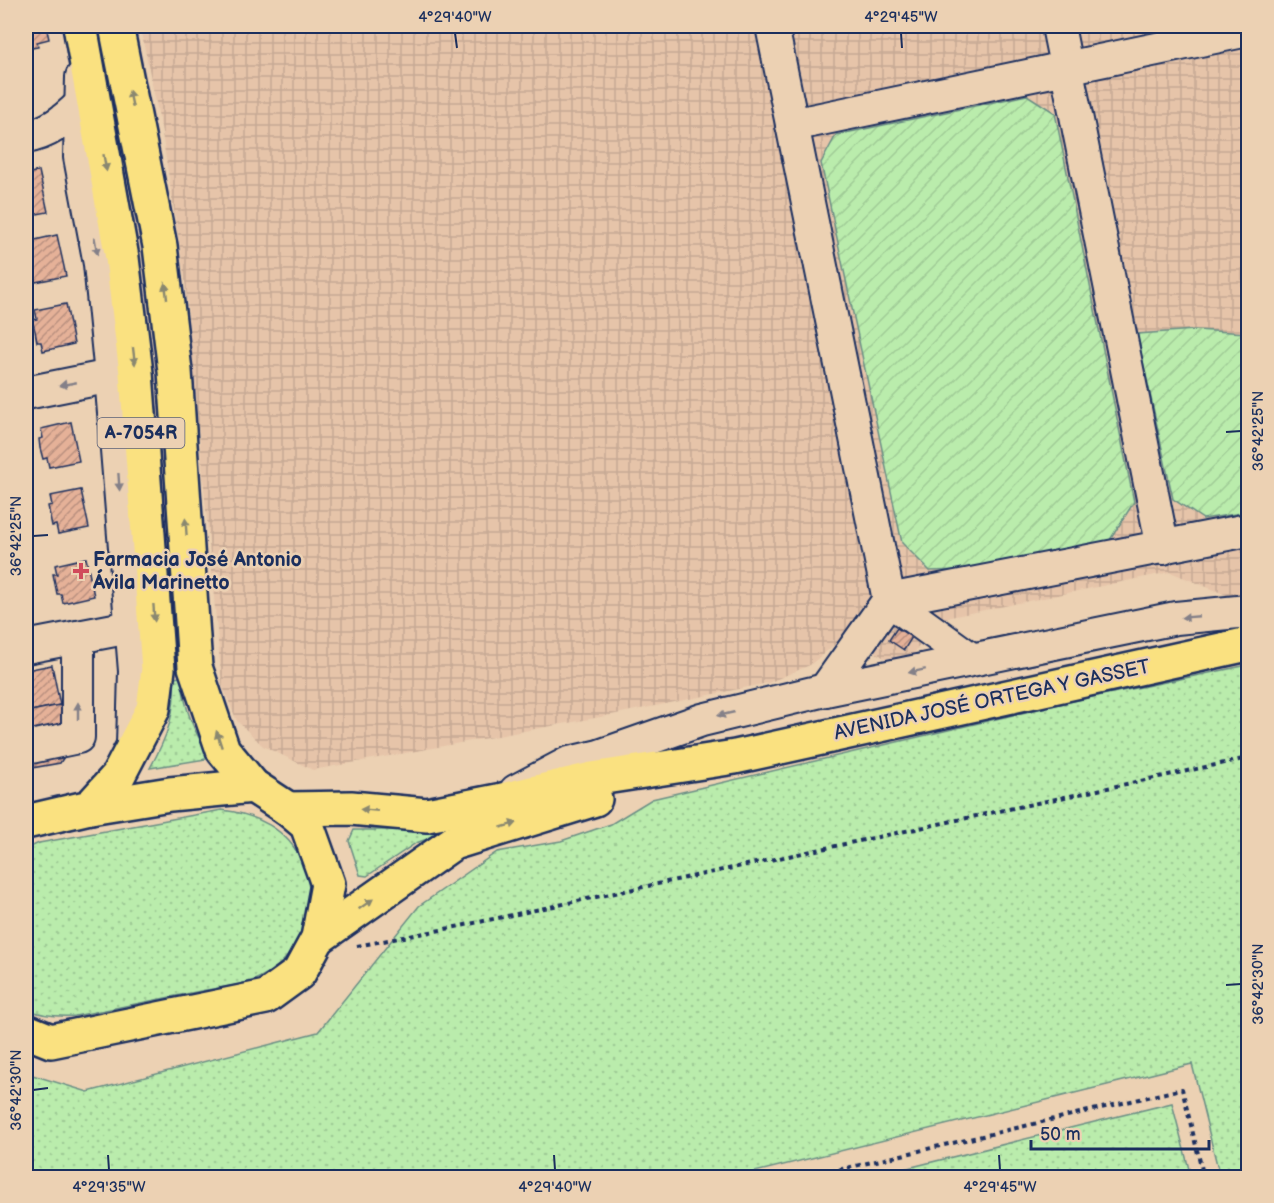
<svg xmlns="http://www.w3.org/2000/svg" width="1274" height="1203" font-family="'Balsamiq Sans',sans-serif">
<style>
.industrial{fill:url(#industrial-grid)}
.grass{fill:url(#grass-dots);stroke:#6a8e85;stroke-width:1.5}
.garden{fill:url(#garden-furrows);stroke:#6a8e85;stroke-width:1.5}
.building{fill:url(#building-hatch);stroke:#1b2f5e;stroke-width:1.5}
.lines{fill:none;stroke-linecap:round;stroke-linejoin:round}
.minor-casing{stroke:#1b2f5e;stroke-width:36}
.major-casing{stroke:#1b2f5e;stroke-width:38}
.path{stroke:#1b2f5e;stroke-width:4;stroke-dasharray:4.5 4.5;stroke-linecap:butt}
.minor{stroke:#ecd1b3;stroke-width:32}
.major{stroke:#fae180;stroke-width:33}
.oneway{fill:#8a886f}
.oneway2{fill:#848088}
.ticks{fill:none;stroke:#1b2f5e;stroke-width:2}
.poi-dot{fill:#d1495b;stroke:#ecd1b3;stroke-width:2}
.labels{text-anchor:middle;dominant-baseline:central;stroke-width:5;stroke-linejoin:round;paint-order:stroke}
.shield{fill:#ecd1b3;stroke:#5a6078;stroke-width:1.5}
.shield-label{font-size:18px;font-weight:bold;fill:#1b2f5e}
.poi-label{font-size:20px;font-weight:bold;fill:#1b2f5e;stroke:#ecd1b3;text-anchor:start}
.street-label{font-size:20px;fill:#1b2f5e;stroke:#ecd1b3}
.neatline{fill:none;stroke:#1b2f5e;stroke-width:2}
.ticks-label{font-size:15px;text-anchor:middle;fill:#1b2f5e}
</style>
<defs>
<pattern id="industrial-grid" width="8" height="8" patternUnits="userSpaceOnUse" patternTransform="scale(1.5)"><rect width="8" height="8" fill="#e6c4a9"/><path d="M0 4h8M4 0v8" fill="none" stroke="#c5a994"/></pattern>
<pattern id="grass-dots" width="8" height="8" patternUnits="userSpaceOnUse" patternTransform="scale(1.5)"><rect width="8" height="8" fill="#baecac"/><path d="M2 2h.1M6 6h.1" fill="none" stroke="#9fcb96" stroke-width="1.8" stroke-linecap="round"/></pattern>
<pattern id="garden-furrows" width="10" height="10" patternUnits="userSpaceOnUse" patternTransform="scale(1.5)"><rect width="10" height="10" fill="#baecac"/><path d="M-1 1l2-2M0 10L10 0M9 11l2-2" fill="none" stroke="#9fcb96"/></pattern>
<pattern id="building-hatch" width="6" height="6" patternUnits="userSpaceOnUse" patternTransform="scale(1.5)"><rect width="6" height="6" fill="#e5b198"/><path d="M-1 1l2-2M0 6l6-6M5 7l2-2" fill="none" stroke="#b9907f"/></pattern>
</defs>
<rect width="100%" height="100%" fill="#ecd1b3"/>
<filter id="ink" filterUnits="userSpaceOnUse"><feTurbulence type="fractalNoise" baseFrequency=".0167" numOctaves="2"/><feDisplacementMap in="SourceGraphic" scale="12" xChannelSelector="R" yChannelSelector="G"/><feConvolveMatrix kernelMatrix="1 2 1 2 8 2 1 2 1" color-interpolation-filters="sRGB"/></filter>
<g filter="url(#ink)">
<polygon class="industrial" points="140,26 1248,26 1248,592 1229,596 1170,572 936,620 913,655 886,659 846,635 810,665 768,683 606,716 313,770 263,746 237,721 222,685 185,281 161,127"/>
<g class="grass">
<polygon points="1248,665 1248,1177 1220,1177 1192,1064 735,1177 26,1177 26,1073 88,1092 318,1032 419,906 497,852 561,841 611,824 652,799 1073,701"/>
<path d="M181 677C185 710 193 732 212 758L150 768C167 737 176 714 174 678Z"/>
<path d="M222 810C256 814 288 829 302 862 321 906 302 957 259 978 244 986 222 987 206 990 162 999 119 1007 75 1016 57 1017 42 1016 26 1009V849L39 843Z"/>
<polygon points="472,823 416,843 367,876 360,875 349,841 354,830 414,830"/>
<polygon points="1172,1103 1191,1177 871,1177"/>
</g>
<g class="garden">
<polygon points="1027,95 1055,113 1134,502 1108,543 961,570 930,571 902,543 821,163 836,135"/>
<polygon points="1195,330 1248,333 1248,512 1203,519 1173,499 1137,334"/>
</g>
<g class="building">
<polygon points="26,26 46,26 49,39 37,42 38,47 26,49"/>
<polygon points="39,171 48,212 26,216 26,174"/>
<polygon points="57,235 66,276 35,282 33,273 28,274 26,260 26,252 28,251 26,242"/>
<polygon points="66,304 74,344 43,351 41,342 37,342 35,331 32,320 37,319 35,310"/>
<polygon points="71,422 79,461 49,467 47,458 43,459 40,448 39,439 43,438 41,429"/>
<polygon points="81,490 89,528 58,534 56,525 52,526 48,506 52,505 50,496"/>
<polygon points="86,558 94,596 63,603 61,594 57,594 53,574 57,574 55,565"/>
<polygon points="897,628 912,637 904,650 889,640"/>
<polygon points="52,665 60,705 26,712 26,670"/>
<polygon points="60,705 69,749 60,763 26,769 26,712"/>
</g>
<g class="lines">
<g class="minor-casing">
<g id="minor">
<polyline points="772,26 889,600 1248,530"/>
<polyline points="1058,26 1163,548"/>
<polyline points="82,77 80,157 100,264 111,376 135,671 133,745"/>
<polyline points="792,125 1248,30"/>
<path d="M26 137C48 133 64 121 80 105"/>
<polyline points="26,393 111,376"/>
<polyline points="26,647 130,627"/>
<polyline points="825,690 889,600 971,659"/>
<polyline points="26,748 78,737 78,637"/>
<polyline points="516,791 569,763 599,756 702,720 825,690 1176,618 1248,611"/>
</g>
</g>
<g class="major-casing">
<g id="major">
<polyline points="80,26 122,258 136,373 158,669 153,709 118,776 90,807"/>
<polyline points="288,809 351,808 427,815 498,801 592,779 735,757 1248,644"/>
<polyline points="26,822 90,807 170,794 253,786"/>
<polyline points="318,938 453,843 595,799"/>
<polyline points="26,1031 51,1041 266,997 299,973 318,938 328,884 307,825 288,809 253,786 223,750 195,667 175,371 160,246 116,26"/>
</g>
</g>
<g class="path">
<polyline points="357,946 451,928 1248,758"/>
<polyline points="804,1178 1182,1089 1204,1178"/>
</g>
<use href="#minor" class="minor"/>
<use href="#major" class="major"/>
</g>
<defs><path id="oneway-solid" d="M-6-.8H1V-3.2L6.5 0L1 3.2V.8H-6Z" transform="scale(1.5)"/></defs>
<g class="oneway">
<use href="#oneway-solid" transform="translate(131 99) rotate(-102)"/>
<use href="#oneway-solid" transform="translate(105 163) rotate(80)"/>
<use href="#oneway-solid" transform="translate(166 291) rotate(-97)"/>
<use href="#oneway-solid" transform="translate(134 356) rotate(83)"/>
<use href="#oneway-solid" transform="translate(186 527) rotate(-94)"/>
<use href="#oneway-solid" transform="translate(154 613) rotate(86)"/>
<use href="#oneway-solid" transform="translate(219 739) rotate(-108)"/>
<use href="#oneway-solid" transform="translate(369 810) rotate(-175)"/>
<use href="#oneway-solid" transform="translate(509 825) rotate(-17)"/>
<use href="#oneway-solid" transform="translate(366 904) rotate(-35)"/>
</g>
<g class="oneway2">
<use href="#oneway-solid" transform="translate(96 246) rotate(80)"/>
<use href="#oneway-solid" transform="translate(68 384) rotate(169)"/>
<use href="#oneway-solid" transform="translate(119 482) rotate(86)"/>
<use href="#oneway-solid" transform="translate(1190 617) rotate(175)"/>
<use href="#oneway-solid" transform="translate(917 671) rotate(168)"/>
<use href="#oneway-solid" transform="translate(78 711) rotate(-90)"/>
<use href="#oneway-solid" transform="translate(726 714) rotate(167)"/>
</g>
</g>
<path class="ticks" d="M455 33 457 48M901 33 902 48M1226 432 1241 431M33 536 48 535M1226 985 1241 984M33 1090 48 1088M108 1155 109 1170M554 1155 555 1170M999 1155 1000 1170"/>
<path class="poi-dot" d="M78 562h6v6h6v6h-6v6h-6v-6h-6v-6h6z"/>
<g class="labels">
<rect class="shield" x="97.5" y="418" width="87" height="30" rx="4.5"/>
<g class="shield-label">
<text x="141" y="433">A-7054R</text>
</g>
<g class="poi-label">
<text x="93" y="560">Farmacia José Antonio<tspan x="93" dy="23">Ávila Marinetto</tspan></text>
</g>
<g class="street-label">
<text transform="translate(992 700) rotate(-12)">AVENIDA JOSÉ ORTEGA Y GASSET</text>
</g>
</g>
<rect width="1274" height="1203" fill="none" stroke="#ecd1b3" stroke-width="66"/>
<path d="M1031 1140v9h178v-9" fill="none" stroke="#1b2f5e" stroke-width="3"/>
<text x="1040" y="1140" font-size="18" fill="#1b2f5e" stroke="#ecd1b3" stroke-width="4.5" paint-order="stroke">50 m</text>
<rect x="33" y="33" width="1208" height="1137" class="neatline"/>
<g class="ticks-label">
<text x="455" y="22">4°29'40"W</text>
<text x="901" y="22">4°29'45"W</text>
<text transform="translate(1258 431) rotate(-90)" y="5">36°42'25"N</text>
<text transform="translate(16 536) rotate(-90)" y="5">36°42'25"N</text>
<text transform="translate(1258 984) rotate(-90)" y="5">36°42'30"N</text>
<text transform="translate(16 1090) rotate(-90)" y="5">36°42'30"N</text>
<text x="109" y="1192">4°29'35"W</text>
<text x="555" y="1192">4°29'40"W</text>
<text x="1000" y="1192">4°29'45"W</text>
</g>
</svg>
